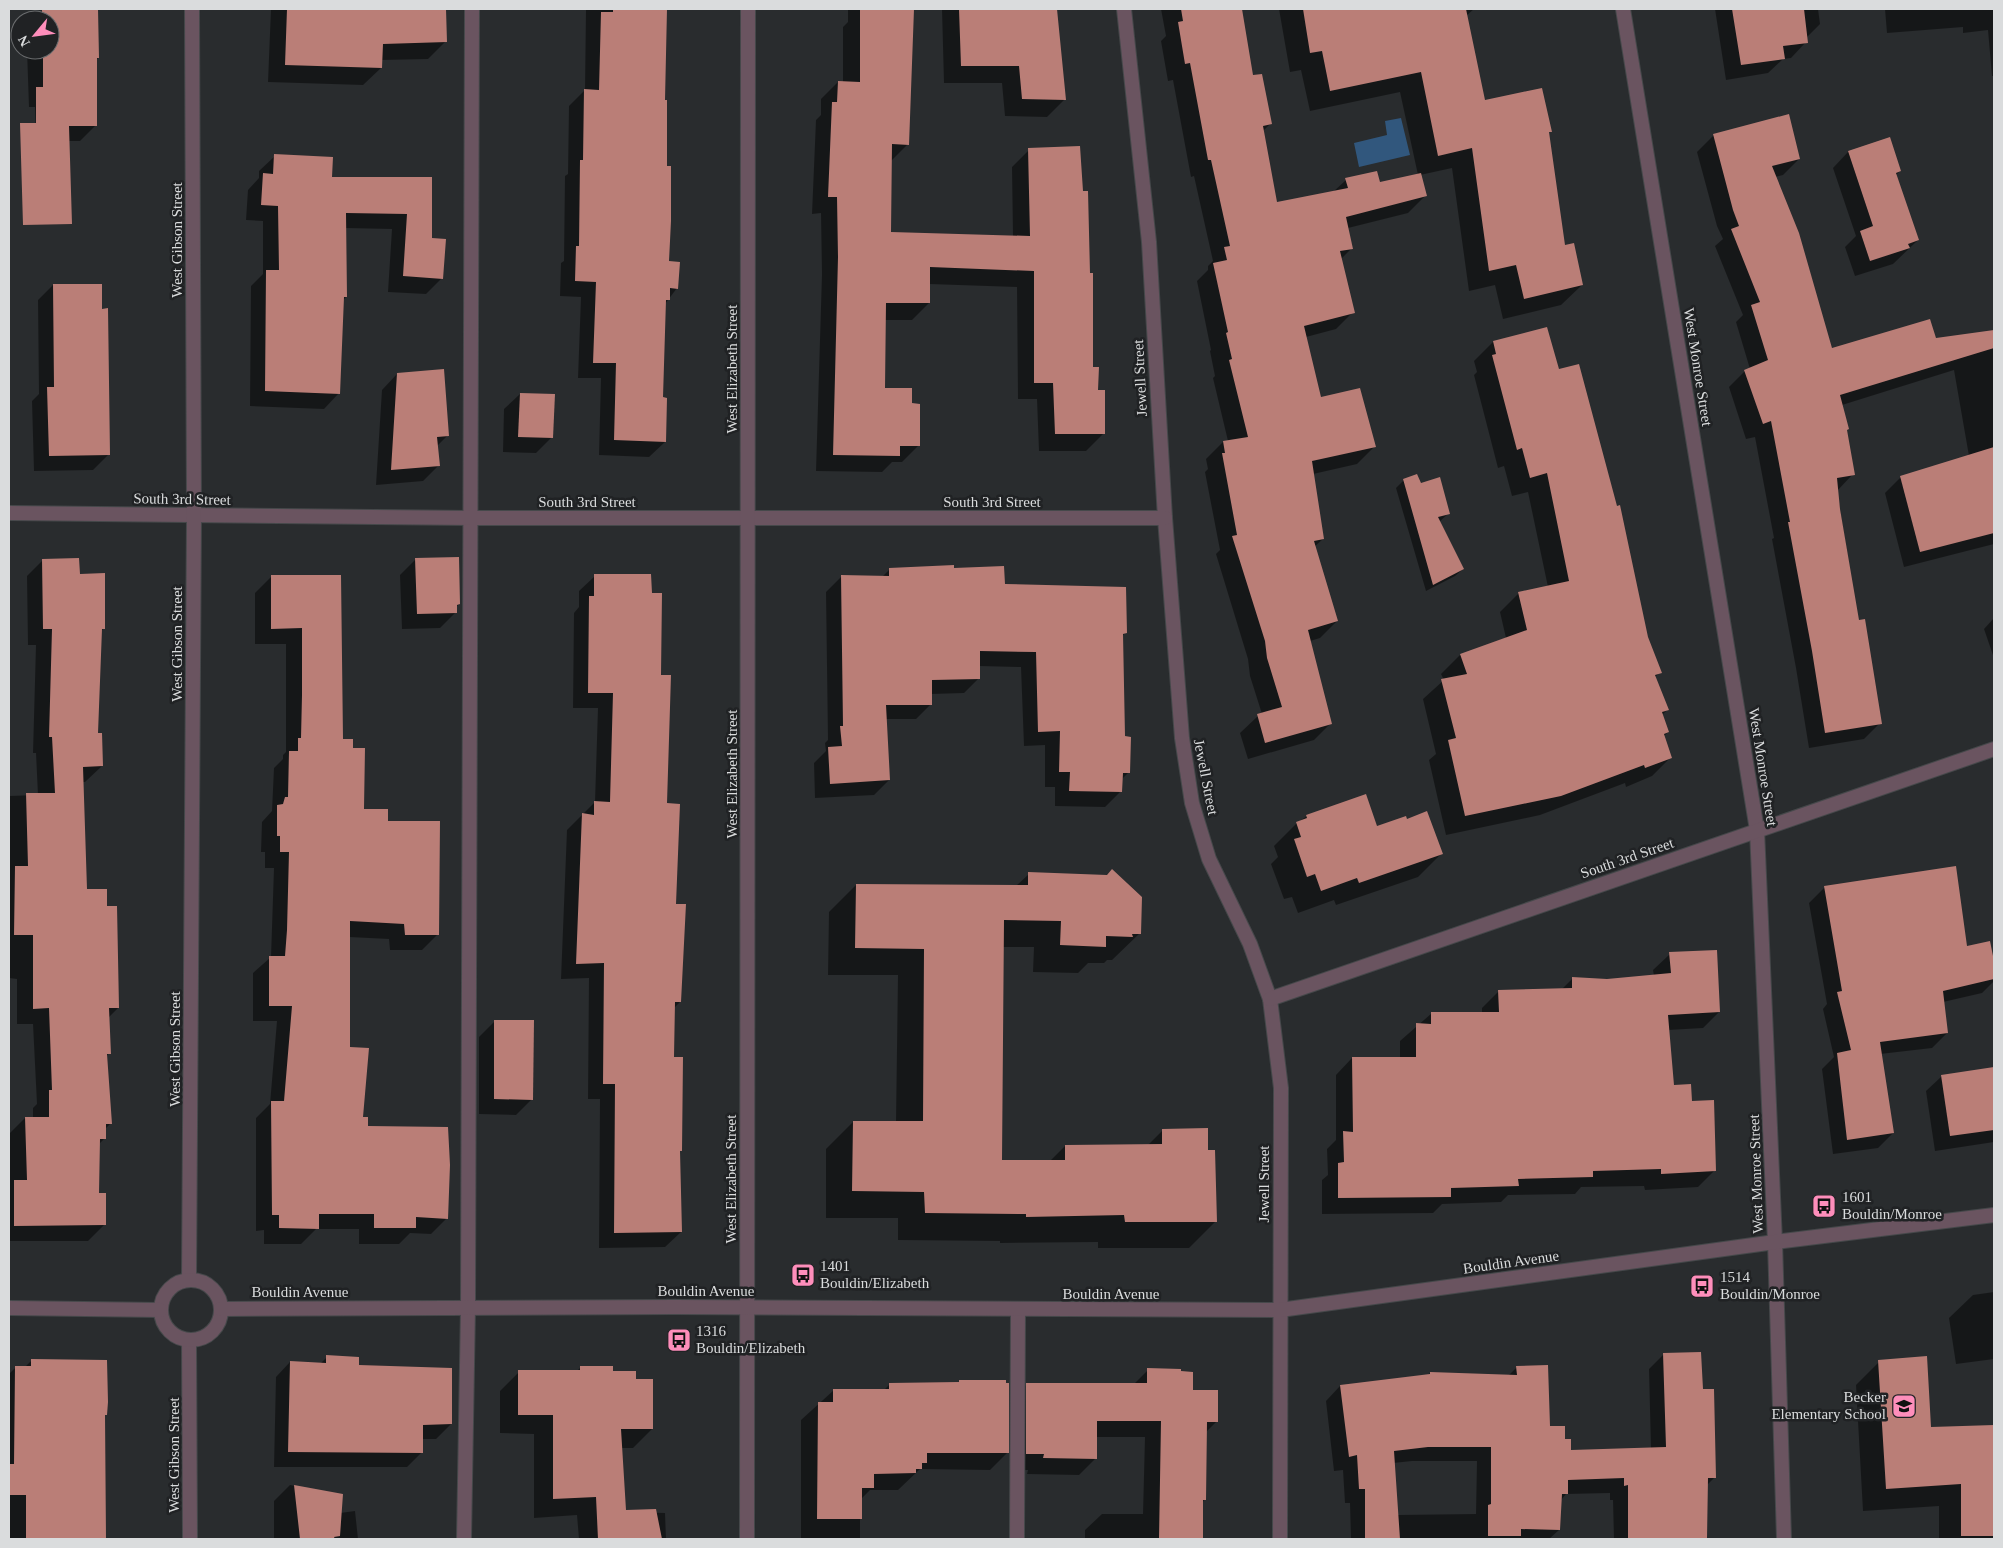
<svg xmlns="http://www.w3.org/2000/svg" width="2003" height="1548" font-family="Georgia,serif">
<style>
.water{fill:#31577d}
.shadow{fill:#0007;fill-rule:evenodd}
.building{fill:#ba7e77}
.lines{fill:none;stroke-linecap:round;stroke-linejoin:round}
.service-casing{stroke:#45484a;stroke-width:16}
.minor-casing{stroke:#45484a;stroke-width:16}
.tertiary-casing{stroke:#45484a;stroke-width:16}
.service{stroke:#6a5460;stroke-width:14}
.minor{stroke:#6a5460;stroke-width:14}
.tertiary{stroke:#6a5460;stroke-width:14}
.labels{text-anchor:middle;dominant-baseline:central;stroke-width:5;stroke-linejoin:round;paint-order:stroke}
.street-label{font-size:15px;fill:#dadcdd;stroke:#202224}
.poi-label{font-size:15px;fill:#dadcdd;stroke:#202224;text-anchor:start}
</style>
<rect width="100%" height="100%" fill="#292c2e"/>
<polygon class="water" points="1401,118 1410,155 1359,167 1354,143 1387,135 1385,121"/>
<g class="shadow">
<polygon points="97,9 98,58 96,60 96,125 80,141 36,141 35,107 29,107 27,50 50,50 50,20 32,20 43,10"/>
<polygon points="271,9 445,9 446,41 428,59 381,60 381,68 363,85 268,82"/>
<polygon points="586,9 655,9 664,101 667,262 677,288 665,304 662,399 666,399 665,442 649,457 599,455 601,378 578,378 581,297 560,296 561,263 564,261 565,176 568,174 569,106 585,90"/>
<polygon points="848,9 913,9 908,144 890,162 890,233 1013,236 1012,167 1029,150 1097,391 1103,434 1086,451 1039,451 1037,399 1018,399 1017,287 929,284 929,303 912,320 885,320 884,389 911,405 919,445 902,462 892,462 882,472 816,471 822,274 821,213 812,214 816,120 821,115 821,99 838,82 843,82 843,27 848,22"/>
<polygon points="942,9 1056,9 1064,100 1047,117 1005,116 1002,83 944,83"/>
<polygon points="1161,9 1240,9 1252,77 1270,124 1263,131 1276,203 1333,192 1346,180 1379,183 1418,175 1400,92 1310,111 1301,70 1290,72 1279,9 1474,9 1466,16 1484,102 1550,131 1548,133 1564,246 1582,285 1561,305 1503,319 1495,285 1469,291 1452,168 1420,175 1425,196 1408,213 1348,228 1352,248 1340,260 1353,312 1336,329 1306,337 1320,399 1374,447 1357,464 1313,474 1323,539 1314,547 1337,621 1320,638 1310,641 1331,723 1314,740 1248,759 1240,733 1258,716 1262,714 1250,676 1248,659 1216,554 1220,550 1205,472 1208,469 1206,459 1223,442 1228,441 1213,378 1215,376 1210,351 1211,350 1197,281 1208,270 1208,266 1213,261 1194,176 1191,177 1173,80 1168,81 1161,41 1166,36"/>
<polygon points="1715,9 1818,9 1820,24 1806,38 1806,42 1791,58 1783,59 1768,73 1726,80"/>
<polygon points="1885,9 1994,9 1994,76 1992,76 1988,30 1963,33 1963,27 1887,33"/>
<polygon points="1714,135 1799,159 1783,175 1775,177 1832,350 1935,340 1994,331 1994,544 1904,567 1885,493 1901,477 1969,456 1954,370 1842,405 1853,474 1837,491 1858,621 1880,723 1864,739 1809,748 1796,668 1772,539 1774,538 1755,437 1746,439 1729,387 1745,371 1750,369 1736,322 1743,315 1715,246 1723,239 1717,226 1697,152"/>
<polygon points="1889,139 1900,171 1896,175 1918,240 1893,264 1855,276 1845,247 1856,236 1833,168 1848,152"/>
<polygon points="275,156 331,178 431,178 430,239 442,278 426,294 388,292 392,229 345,228 346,297 343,300 339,393 324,409 250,406 251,286 263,274 263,221 246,220 248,190 259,178 259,171"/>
<polygon points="53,285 109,454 93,470 34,471 32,401 39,394 38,300"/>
<polygon points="1493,342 1558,371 1647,638 1660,672 1655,677 1667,710 1662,715 1668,732 1664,736 1671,757 1652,776 1626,787 1625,783 1540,815 1446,835 1429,760 1436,754 1423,699 1444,680 1441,674 1460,655 1506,638 1500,612 1519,593 1548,587 1528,492 1512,496 1504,466 1498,468 1474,375 1477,372 1474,361"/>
<polygon points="397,374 448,435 437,446 438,466 423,481 376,485 382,390"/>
<polygon points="520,394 552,437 536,453 503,452 504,409"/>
<polygon points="1404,480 1421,484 1449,513 1439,522 1463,569 1455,576 1426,591 1396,488"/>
<polygon points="416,559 459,604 456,607 456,612 440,628 402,629 400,575"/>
<polygon points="43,560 78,575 104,628 100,632 97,734 102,766 85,782 82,782 86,890 105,907 118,1008 108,1018 109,1053 106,1057 111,1123 104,1130 104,1139 99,1144 98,1194 104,1225 88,1241 9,1241 9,1134 25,1118 33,1118 33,1108 37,1104 33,1024 17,1024 17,979 9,978 9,796 38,795 36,753 33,753 36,645 28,645 27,576"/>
<polygon points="953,569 1004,585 1125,633 1121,637 1124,738 1129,772 1121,780 1120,792 1105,807 1055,806 1055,787 1045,787 1045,745 1024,746 1021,667 979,666 979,678 964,693 931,694 931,704 916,719 886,719 889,780 874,795 815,798 814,763 826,751 825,743 828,740 826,592 841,577 882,577 889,570"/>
<polygon points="595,576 660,676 666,805 675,905 680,1002 674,1008 673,1058 680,1151 678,1153 681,1232 665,1247 599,1248 600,1099 588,1099 589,978 561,979 567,830 595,802 598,708 573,708 574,613 579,607 579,591"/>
<polygon points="271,577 340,577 341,740 363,810 387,822 438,934 422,950 390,950 389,939 349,937 349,1048 362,1119 366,1127 447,1218 431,1234 410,1233 399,1244 359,1244 359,1229 316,1229 301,1244 264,1244 264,1230 256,1231 256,1118 270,1104 277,1021 253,1021 253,973 271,957 274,868 265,868 265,852 261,852 262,822 272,811 274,768 283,759 283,755 286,752 286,644 255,644 255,593"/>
<polygon points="1994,618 1994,658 1984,629"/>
<polygon points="1307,816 1441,854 1418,877 1336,905 1334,900 1298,913 1292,897 1284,899 1271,864 1278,857 1274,846 1297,823"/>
<polygon points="1029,874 1140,933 1112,960 1107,960 1104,963 1088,963 1078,973 1033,972 1034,947 1002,947 1000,1162 1050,1161 1065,1146 1148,1145 1162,1131 1216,1221 1189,1248 1098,1248 1098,1242 1000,1243 1000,1241 898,1240 898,1218 826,1218 826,1149 853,1122 896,1122 898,975 828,975 829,912 856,885 1016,886"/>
<polygon points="1824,888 1966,947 1989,942 1994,967 1994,981 1982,993 1943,1002 1947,1033 1932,1048 1880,1054 1893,1133 1878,1148 1833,1154 1822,1069 1834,1057 1823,1009 1827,1004 1809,903"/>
<polygon points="1670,954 1719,1012 1703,1028 1668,1030 1673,1086 1691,1102 1715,1170 1698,1187 1645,1190 1644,1186 1581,1187 1575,1194 1508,1195 1501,1202 1442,1204 1433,1213 1322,1214 1322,1180 1328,1175 1327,1149 1336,1140 1336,1075 1352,1058 1400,1058 1400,1041 1432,1013 1482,1013 1482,1008 1499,991 1562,989 1572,979 1607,980 1654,976 1653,970"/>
<polygon points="495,1021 532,1099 516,1115 479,1114 479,1037"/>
<polygon points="1994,1068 1994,1142 1935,1151 1926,1091 1942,1076"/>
<polygon points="1994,1292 1994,1359 1956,1364 1949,1318 1973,1295"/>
<path d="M1664 1354 1701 1390 1715 1477 1706 1486 1705 1539H1614L1613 1500H1610V1493L1566 1494 1561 1500 1559 1530 1549 1539H1351L1350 1503H1345L1343 1470 1334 1471 1326 1401 1340 1386 1428 1375 1430 1373 1508 1376 1517 1367 1549 1427 1564 1440 1570 1451 1651 1449 1649 1369ZM1412 1461H1477L1476 1514 1397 1515 1393 1463Z"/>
<polygon points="327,1357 358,1366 451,1424 436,1439 422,1439 422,1452 407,1467 274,1467 276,1377 290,1362 320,1364"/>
<polygon points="32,1360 103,1416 104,1539 9,1539 9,1374 16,1367 25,1367"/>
<polygon points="1879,1362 1930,1429 1994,1426 1994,1539 1939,1539 1939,1506 1863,1511 1856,1385"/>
<polygon points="580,1368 611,1373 635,1381 652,1429 633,1448 621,1448 625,1512 665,1513 666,1539 579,1539 577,1515 534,1518 534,1434 500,1433 500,1391 519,1372 576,1372"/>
<polygon points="1148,1370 1192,1391 1217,1421 1206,1432 1205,1499 1202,1503 1201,1539 1085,1539 1085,1530 1102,1514 1143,1514 1145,1437 1096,1437 1096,1458 1079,1475 1027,1474 1028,1470 1010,1470 1010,1401 1027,1384 1133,1385"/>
<polygon points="889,1385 1007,1453 990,1470 920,1469 898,1490 870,1490 860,1500 860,1539 801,1539 801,1420 834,1390 884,1390"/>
<polygon points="290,1485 341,1495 340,1513 355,1511 358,1539 274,1539 274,1501"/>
</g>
<g class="building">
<polygon points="42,9 98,9 99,58 97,58 97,126 69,126 72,224 23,225 20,123 36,123 36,87 43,87 43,50 50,50 50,20 42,20"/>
<polygon points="287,9 446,9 447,42 383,44 382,68 285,65"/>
<polygon points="613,9 667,9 665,100 667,100 667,166 671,166 671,221 669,261 680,262 678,289 670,288 670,300 666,300 663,397 667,398 666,442 614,440 616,363 593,363 596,282 575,281 576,246 579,246 580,160 583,160 584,89 599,90 601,12 613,12"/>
<polygon points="860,9 914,9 909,145 892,144 891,232 1030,236 1028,148 1080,146 1083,191 1088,191 1090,273 1093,273 1093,367 1099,367 1098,390 1105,390 1105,434 1055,434 1053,383 1034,383 1034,271 930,267 930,303 886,303 885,388 912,388 912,403 920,404 920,446 900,446 900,456 833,455 838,257 837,197 828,197 832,102 837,102 838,81 860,82"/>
<polygon points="959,9 1057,9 1066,100 1022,99 1019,66 961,66"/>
<polygon points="1181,9 1242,9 1253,75 1262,74 1272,124 1263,126 1277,202 1348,188 1345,178 1377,171 1380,182 1421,173 1427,196 1346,217 1353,249 1340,251 1355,313 1304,326 1321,397 1360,388 1376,447 1312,461 1324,539 1314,541 1338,621 1308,630 1332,724 1265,743 1257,714 1282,707 1267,658 1265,641 1232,536 1237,535 1222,453 1225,453 1223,441 1248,437 1229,360 1232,359 1226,333 1228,332 1213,263 1227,260 1224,247 1230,246 1211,160 1208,160 1190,63 1185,64 1178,22 1183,21"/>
<polygon points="1303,9 1466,9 1485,100 1542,88 1552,132 1549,132 1565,245 1574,243 1583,285 1524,299 1516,265 1489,271 1472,148 1438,156 1421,72 1330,91 1322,51 1310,53"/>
<polygon points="1732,9 1804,9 1808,43 1783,46 1785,59 1741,65"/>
<polygon points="1789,114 1800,159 1772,166 1799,233 1832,348 1930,319 1936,338 1994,330 1994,348 1840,395 1849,429 1847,430 1855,475 1837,478 1840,509 1859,620 1865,619 1882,724 1825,733 1812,651 1788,522 1790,522 1771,421 1763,424 1744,370 1768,360 1751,305 1760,302 1731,229 1739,226 1733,210 1713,134"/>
<polygon points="1890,137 1901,171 1896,173 1919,240 1908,244 1910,248 1870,261 1860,231 1873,226 1848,151"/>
<polygon points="274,154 333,157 332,177 432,177 432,238 446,239 443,279 403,276 407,214 346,213 347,297 344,297 340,394 265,391 266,270 279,270 278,206 261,205 263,173 273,174"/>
<polygon points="53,284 102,284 102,309 108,308 110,455 49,456 47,387 54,387"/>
<polygon points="1547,327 1559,369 1579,364 1617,506 1620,505 1648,637 1662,673 1655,675 1669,710 1662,712 1669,732 1664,734 1672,758 1645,768 1644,765 1561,796 1465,816 1448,740 1456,738 1441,679 1467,674 1460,654 1527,630 1518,592 1569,581 1547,473 1530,478 1522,448 1517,450 1492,355 1496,354 1493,341"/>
<polygon points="444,369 449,436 437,437 440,466 391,470 397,373"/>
<polygon points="520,393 555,394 553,438 518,437"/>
<polygon points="1994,447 1994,533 1920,552 1900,476"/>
<polygon points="1417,474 1421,483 1440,477 1450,514 1438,517 1464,569 1433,585 1403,479"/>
<polygon points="459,557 460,604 457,605 457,613 417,614 415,558"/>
<polygon points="79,558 80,574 105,573 105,629 102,629 98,733 102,733 103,766 83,767 87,889 107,889 107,906 117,906 119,1008 109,1008 111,1054 107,1054 112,1124 106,1124 106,1139 100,1139 99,1193 106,1193 106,1225 14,1226 14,1180 27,1180 25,1117 49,1117 49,1090 52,1090 49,1008 33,1009 33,935 14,935 15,866 28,866 26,793 55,793 52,737 49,737 52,629 43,629 42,559"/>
<polygon points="954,565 954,568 1004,566 1005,584 1126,587 1127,633 1123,634 1125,736 1131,737 1130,773 1123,773 1122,792 1069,791 1070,772 1059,772 1060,731 1038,732 1036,652 980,651 980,679 932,680 932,705 886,705 890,780 830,784 828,747 842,746 840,726 843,726 841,575 889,576 889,568"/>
<polygon points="594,574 651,574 652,593 662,593 661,675 671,675 667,803 680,804 676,904 686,904 681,1002 675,1002 674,1057 683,1057 682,1151 680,1151 682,1232 614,1233 615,1084 603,1084 604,963 576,964 582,813 594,815 594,801 610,802 613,693 588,693 589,596 594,596"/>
<polygon points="271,575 341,575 343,739 353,739 353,748 365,748 364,809 388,809 388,821 440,821 439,935 405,935 404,924 350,921 350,1047 369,1048 363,1117 368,1117 368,1126 448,1127 450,1165 448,1219 416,1217 416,1228 374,1228 374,1214 319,1214 319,1229 279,1228 279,1215 272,1215 271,1101 284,1101 292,1006 269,1006 269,956 285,956 287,930 289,852 280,852 280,836 277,836 277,805 283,804 285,797 288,797 289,751 298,751 298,738 301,738 302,695 302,628 271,629"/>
<polygon points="1366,794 1377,826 1406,816 1407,819 1427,811 1443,854 1359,883 1357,878 1321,891 1315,874 1307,877 1294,839 1301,837 1296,822 1307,818 1306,815"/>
<polygon points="1956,866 1967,946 1990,941 1994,961 1994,979 1943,991 1948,1033 1880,1042 1894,1133 1847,1140 1837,1053 1851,1050 1837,992 1842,991 1824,886"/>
<polygon points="1112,869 1142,897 1141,934 1132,934 1133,937 1106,936 1106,947 1060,945 1061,921 1004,920 1002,1160 1065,1160 1065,1145 1162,1144 1162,1129 1208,1128 1208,1150 1215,1150 1217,1222 1125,1222 1124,1215 1026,1217 1026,1214 925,1213 924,1192 852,1191 853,1121 923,1121 924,949 855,948 856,884 1028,885 1028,872 1107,875"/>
<polygon points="1717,950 1720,1012 1668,1015 1674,1085 1691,1084 1692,1101 1714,1100 1716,1171 1661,1174 1661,1169 1593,1171 1593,1177 1518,1179 1519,1186 1451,1188 1451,1197 1338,1198 1338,1163 1344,1162 1343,1131 1353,1132 1352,1057 1416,1057 1416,1023 1431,1024 1431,1012 1499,1012 1498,990 1572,988 1572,977 1607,979 1671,973 1669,952"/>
<polygon points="494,1020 534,1020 533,1100 494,1099"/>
<polygon points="1994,1067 1994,1130 1950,1136 1941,1075"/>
<polygon points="1701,1352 1703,1389 1714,1389 1716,1478 1708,1478 1707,1539 1628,1539 1628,1485 1624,1486 1624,1478 1568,1480 1568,1494 1562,1494 1560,1530 1521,1529 1521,1536 1488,1536 1488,1505 1491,1504 1491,1447 1428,1447 1394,1451 1400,1539 1365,1539 1365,1489 1359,1489 1357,1455 1349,1457 1340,1385 1430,1374 1430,1372 1517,1375 1516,1366 1548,1365 1550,1426 1565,1426 1565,1439 1571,1439 1571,1450 1666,1447 1663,1353"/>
<polygon points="326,1355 359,1357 359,1365 452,1368 452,1424 423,1425 423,1453 288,1452 290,1361 326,1363"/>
<polygon points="1927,1356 1931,1427 1994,1425 1994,1536 1961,1536 1961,1484 1886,1489 1878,1360"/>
<polygon points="31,1359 107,1360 108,1402 107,1415 105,1415 106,1539 26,1539 26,1495 9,1495 9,1464 14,1464 15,1366 31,1366"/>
<polygon points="580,1366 613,1366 613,1371 636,1371 636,1379 653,1379 653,1429 621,1429 626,1510 656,1509 662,1539 598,1539 596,1497 553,1499 553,1415 518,1415 518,1370 580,1370"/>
<polygon points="1147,1368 1181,1369 1181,1371 1193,1372 1193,1390 1218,1390 1218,1422 1207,1422 1206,1500 1203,1500 1203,1539 1159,1539 1161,1421 1097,1421 1097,1459 1043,1458 1044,1454 1026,1454 1026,1383 1147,1383"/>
<polygon points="959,1380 1006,1380 1006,1383 1009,1383 1009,1453 927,1453 927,1463 922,1463 922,1469 916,1469 916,1473 874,1474 874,1488 862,1488 862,1519 817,1519 818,1402 833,1402 833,1389 889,1389 889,1383 959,1382"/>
<polygon points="294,1485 343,1494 340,1536 334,1537 335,1539 300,1539"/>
</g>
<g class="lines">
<g class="service-casing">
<g id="service">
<polyline points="464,1539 468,1307 472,9"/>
<polyline points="1017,1539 1018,1310"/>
</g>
</g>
<g class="minor-casing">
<g id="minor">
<polyline points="1124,9 1149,242 1165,518 1182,738 1192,803 1209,859 1250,944 1270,999 1281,1088 1280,1539"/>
<polyline points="1623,9 1757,830 1775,1242 1784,1539"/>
<polyline points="9,513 470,518 1165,518"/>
<polyline points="1270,999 1994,749"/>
<polyline points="189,1280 194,515 192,9"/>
<polyline points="189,1340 190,1539"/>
<polyline points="747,1539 748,9"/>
</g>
</g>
<g class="tertiary-casing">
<g id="tertiary">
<circle cx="191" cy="1310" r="30"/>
<polyline points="9,1308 160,1310"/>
<polyline points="221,1309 675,1307 1280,1310 1775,1242 1994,1215"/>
</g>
</g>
<use href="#service" class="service"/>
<use href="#minor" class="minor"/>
<use href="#tertiary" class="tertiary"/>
</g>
<defs>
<g id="bus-square" transform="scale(1.25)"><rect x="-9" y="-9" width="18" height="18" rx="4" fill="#fe8ebb" stroke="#202224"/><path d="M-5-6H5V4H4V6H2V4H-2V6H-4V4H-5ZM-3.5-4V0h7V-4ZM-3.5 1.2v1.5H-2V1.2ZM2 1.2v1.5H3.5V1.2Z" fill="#111"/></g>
<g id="school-square" transform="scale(1.25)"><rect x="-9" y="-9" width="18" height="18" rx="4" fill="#fe8ebb" stroke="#202224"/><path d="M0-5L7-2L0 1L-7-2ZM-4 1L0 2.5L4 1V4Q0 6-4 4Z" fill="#111"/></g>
</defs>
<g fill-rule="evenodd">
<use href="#bus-square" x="1824" y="1206"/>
<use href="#bus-square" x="803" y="1275"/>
<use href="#bus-square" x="1702" y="1286"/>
<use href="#bus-square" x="679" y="1340"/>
<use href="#school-square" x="1904" y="1406"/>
</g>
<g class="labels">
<g class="street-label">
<text transform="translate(177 240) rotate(-90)">West Gibson Street</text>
<text transform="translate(1698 367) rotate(81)">West Monroe Street</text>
<text transform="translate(732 369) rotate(-90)">West Elizabeth Street</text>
<text transform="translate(1140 378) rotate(-93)">Jewell Street</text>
<text transform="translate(182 499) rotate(1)">South 3rd Street</text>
<text x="587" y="502">South 3rd Street</text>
<text x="992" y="502">South 3rd Street</text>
<text transform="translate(177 644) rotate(-90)">West Gibson Street</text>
<text transform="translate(1763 767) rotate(81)">West Monroe Street</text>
<text transform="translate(732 774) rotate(-90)">West Elizabeth Street</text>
<text transform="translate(1206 777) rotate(79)">Jewell Street</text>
<text transform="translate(1627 858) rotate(-19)">South 3rd Street</text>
<text transform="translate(175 1049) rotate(-90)">West Gibson Street</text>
<text transform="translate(1756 1174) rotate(-92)">West Monroe Street</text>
<text transform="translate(731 1179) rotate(-90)">West Elizabeth Street</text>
<text transform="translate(1264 1184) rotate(-90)">Jewell Street</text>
<text transform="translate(1511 1262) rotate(-8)">Bouldin Avenue</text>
<text x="706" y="1291">Bouldin Avenue</text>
<text x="300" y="1292">Bouldin Avenue</text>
<text x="1111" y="1294">Bouldin Avenue</text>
<text transform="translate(174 1455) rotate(-90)">West Gibson Street</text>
</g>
<g class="poi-label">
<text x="1842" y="1197">1601<tspan x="1842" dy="17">Bouldin/Monroe</tspan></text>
<text x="820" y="1266">1401<tspan x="820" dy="17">Bouldin/Elizabeth</tspan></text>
<text x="1720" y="1277">1514<tspan x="1720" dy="17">Bouldin/Monroe</tspan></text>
<text x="696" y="1331">1316<tspan x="696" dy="17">Bouldin/Elizabeth</tspan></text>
<text x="1886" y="1397" text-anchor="end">Becker<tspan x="1886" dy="17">Elementary School</tspan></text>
</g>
</g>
<rect width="2003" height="1548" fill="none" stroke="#dadcdd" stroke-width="20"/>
<g transform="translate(35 35) rotate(241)"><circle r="24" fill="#202224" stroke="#6a6c6e"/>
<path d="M0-4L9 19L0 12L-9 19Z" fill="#fe8ebb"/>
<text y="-8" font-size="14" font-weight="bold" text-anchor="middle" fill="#dadcdd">N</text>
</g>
</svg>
